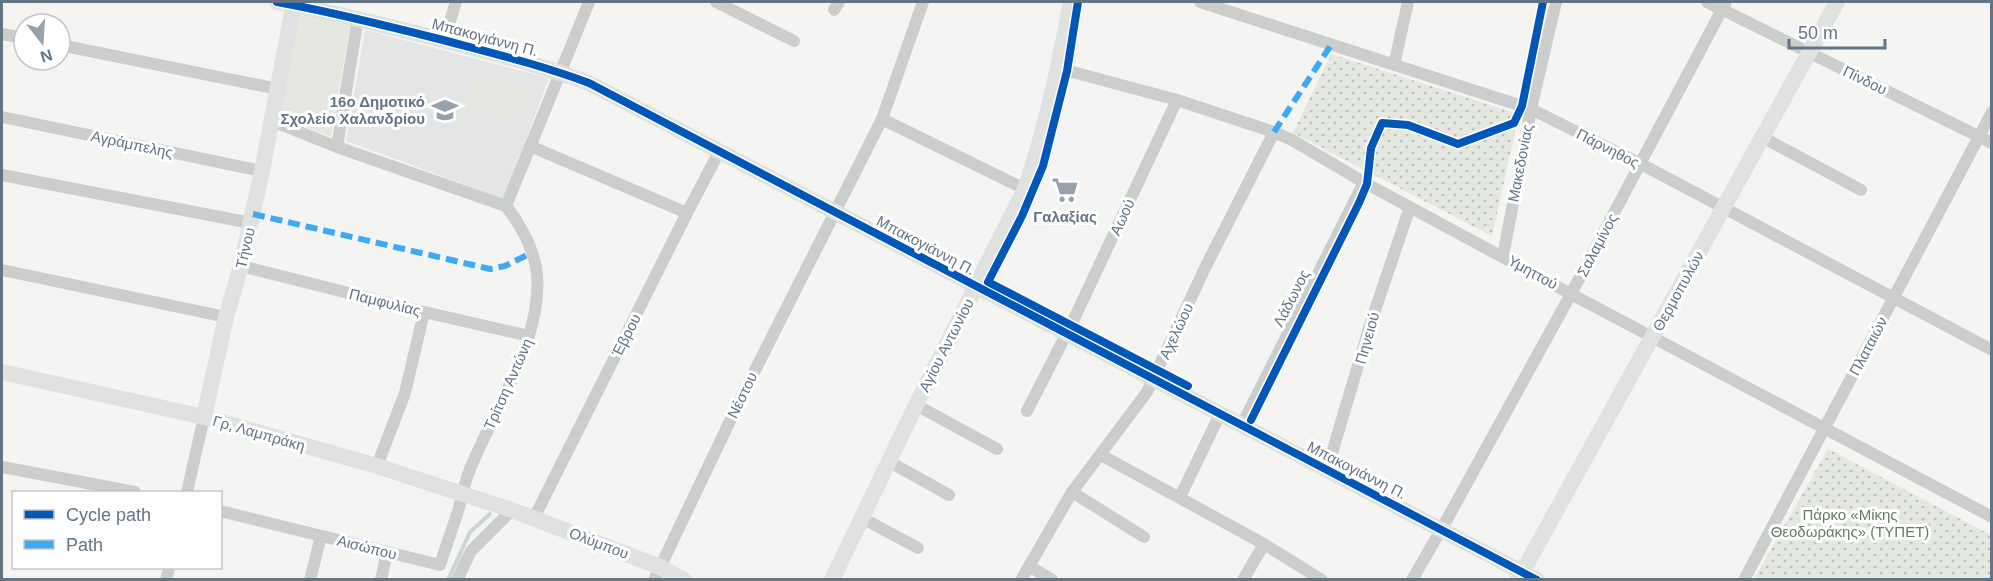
<svg xmlns="http://www.w3.org/2000/svg" width="1993" height="581" font-family="Helvetica,sans-serif">
<style>
.built{fill:#e4e6e5}
.grass{fill:#e4e8e1}
.park{fill:url(#park-dots)}
.lines{fill:none;stroke-linecap:round;stroke-linejoin:round}
.stream{stroke:#cbd4d7;stroke-width:4}
.street{stroke:#cccece;stroke-width:12}
.secondary{stroke:#e0e1e1;stroke-width:16}
.quiet{stroke:#3fa9f5;stroke-width:6;stroke-dasharray:12 6;stroke-linecap:butt}
.cycleway-casing{stroke:#fff;stroke-width:11}
.cycleway{stroke:#0057b8;stroke-width:8}
.labels{text-anchor:middle;dominant-baseline:central;stroke-width:6;stroke-linejoin:round;paint-order:stroke}
.street-label{font-size:15px;fill:#637484;stroke:#fff}
.poi-label{font-size:15px;font-weight:bold;fill:#637484;stroke:#fff;text-anchor:end}
.park-label{font-size:15px;fill:#667b62;stroke:#fff}
</style>
<defs>
<pattern id="park-dots" width="8" height="8" patternUnits="userSpaceOnUse" patternTransform="scale(1.5)"><rect width="8" height="8" fill="#e4e8e1"/><path d="M2 2h.1M6 6h.1" fill="none" stroke="#bcc1bc" stroke-width="1.8" stroke-linecap="round"/></pattern>
</defs>
<rect width="100%" height="100%" fill="#f4f5f3"/>
<polygon class="built" points="365,30 549,78 504,199 346,141"/>
<g class="grass">
<polygon points="297,13 350,26 331,137 279,117"/>
<polygon points="477,74 528,92 516,125 465,106"/>
</g>
<g class="park">
<polygon points="1331,54 1519,114 1492,236 1293,133"/>
<polygon points="1828,449 1991,535 1991,579 1754,579"/>
</g>
<g class="lines">
<polyline class="stream" points="448,580 470,532 490,514"/>
<g class="street">
<polyline points="716,2 794,41"/>
<polyline points="1200,2 1531,109 1641,164 1992,350"/>
<polyline points="1707,2 1992,143"/>
<polyline points="834,10 839,2"/>
<polyline points="2,34 24,38"/>
<polyline points="444,40 456,2"/>
<polyline points="60,45 278,89"/>
<polyline points="1394,65 1408,2"/>
<polyline points="1058,68 1177,100 1274,132 1292,140 1367,184 1571,294 1992,517"/>
<polyline points="2,117 262,171"/>
<polyline points="882,119 1025,189"/>
<polyline points="272,121 337,147 506,206"/>
<polyline points="1762,137 1861,190"/>
<polyline points="530,146 687,213"/>
<polyline points="337,147 358,18"/>
<polyline points="2,175 251,223"/>
<polyline points="506,206 589,2"/>
<polyline points="1503,256 1531,109 1556,2"/>
<polyline points="241,266 424,312 529,336"/>
<polyline points="2,270 226,317"/>
<polyline points="916,405 997,449"/>
<polyline points="1027,411 1073,321 1177,100"/>
<polyline points="1242,425 1364,182"/>
<polyline points="1101,455 1264,544 1322,580"/>
<polyline points="888,461 949,495"/>
<polyline points="377,466 405,393 424,312"/>
<polyline points="2,467 135,492"/>
<polyline points="1327,470 1370,325 1410,207"/>
<polyline points="187,492 204,417"/>
<polyline points="1072,492 1144,537"/>
<polyline points="1180,497 1220,414"/>
<path d="M220 511 440 565C446 546 453 527 459 508 462 495 465 481 470 469 494 410 547 332 536 267 532 246 519 223 506 206"/>
<polyline points="534,518 687,213 719,152"/>
<polyline points="862,518 918,548"/>
<polyline points="1029,566 1052,580"/>
<polyline points="166,580 169,568"/>
<polyline points="310,580 321,536"/>
<polyline points="381,580 387,552"/>
<polyline points="457,580 471,551 512,510"/>
<polyline points="654,580 740,400 882,119 923,2"/>
<polyline points="1021,580 1072,492 1147,392 1204,270 1274,132"/>
<polyline points="1243,580 1264,544"/>
<polyline points="1412,580 1445,523 1571,294 1726,2"/>
<polyline points="1744,580 1992,112"/>
</g>
<g class="secondary">
<path d="M277 2C333 12 388 26 443 40 492 53 541 65 589 83L1537 580"/>
<polyline points="2,372 204,417 377,466 512,510 660,567 684,580"/>
<polyline points="204,417 226,317 241,266 262,171 294,2"/>
<path d="M832 580 916 405 1025 189C1046 128 1059 65 1071 2"/>
<polyline points="1518,580 1837,2"/>
</g>
<g class="quiet">
<polyline points="1274,132 1331,45"/>
<polyline points="253,214 490,269 505,266 531,253"/>
</g>
<g class="cycleway-casing">
<g id="cycleway">
<path d="M277 2C333 12 388 26 443 40 492 53 541 65 589 83L1537 580"/>
<polyline points="1078,2 1067,71 1043,166 1022,216 988,282 1188,386"/>
<polyline points="1251,420 1359,203 1367,184 1371,148 1382,123 1408,125 1458,144 1514,123 1522,106 1543,2"/>
</g>
</g>
<use href="#cycleway" class="cycleway"/>
</g>
<defs>
<g id="school-bare" transform="scale(2.07)"><path d="M0-5L7-2L0 1L-7-2ZM-4 1L0 2.5L4 1V4Q0 6-4 4Z" fill="#96a1ab" stroke="#fff" stroke-width="2.5" paint-order="stroke"/></g>
<g id="supermarket-bare" transform="scale(2.07)"><path d="M-6-5.5h2.5l.6 2H6L4.5 2H-2.5L-4.4-4H-6ZM-1.5 3.2a1.3 1.3 0 1 0 .1 0ZM3 3.2a1.3 1.3 0 1 0 .1 0Z" fill="#96a1ab" stroke="#fff" stroke-width="2.5" paint-order="stroke"/></g>
</defs>
<g fill-rule="evenodd">
<use href="#school-bare" x="445" y="110"/>
<use href="#supermarket-bare" x="1065" y="190"/>
</g>
<g class="labels">
<g class="street-label">
<text transform="translate(485 37) rotate(15)">Μπακογιάννη Π.</text>
<text transform="translate(1865 80) rotate(26)">Πίνδου</text>
<text transform="translate(132 144) rotate(12)">Αγράμπελης</text>
<text transform="translate(1608 148) rotate(27)">Πάρνηθος</text>
<text transform="translate(1520 163) rotate(-79)">Μακεδονίας</text>
<text transform="translate(1122 217) rotate(-65)">Αωού</text>
<text transform="translate(926 245) rotate(28)">Μπακογιάννη Π.</text>
<text transform="translate(1597 245) rotate(-62)">Σαλαμίνος</text>
<text transform="translate(245 248) rotate(-77)">Τήνου</text>
<text transform="translate(1533 272) rotate(29)">Υμηττού</text>
<text transform="translate(1678 291) rotate(-61)">Θερμοπυλών</text>
<text transform="translate(1291 298) rotate(-63)">Λάδωνος</text>
<text transform="translate(385 302) rotate(14)">Παμφυλίας</text>
<text transform="translate(1176 331) rotate(-65)">Αχελώου</text>
<text transform="translate(626 335) rotate(-63)">Έβρου</text>
<text transform="translate(1367 338) rotate(-74)">Πηνειού</text>
<text transform="translate(946 345) rotate(-63)">Αγίου Αντωνίου</text>
<text transform="translate(1868 346) rotate(-62)">Πλαταιών</text>
<text transform="translate(508 384) rotate(-66)">Τρίτση Αντώνη</text>
<text transform="translate(742 395) rotate(-64)">Νέστου</text>
<text transform="translate(259 433) rotate(16)">Γρ, Λαμπράκη</text>
<text transform="translate(1357 470) rotate(27)">Μπακογιάννη Π.</text>
<text transform="translate(599 543) rotate(21)">Ολύμπου</text>
<text transform="translate(367 547) rotate(14)">Αισώπου</text>
</g>
<g class="poi-label">
<text x="425" y="101">16ο Δημοτικό<tspan x="425" dy="17">Σχολείο Χαλανδρίου</tspan></text>
<text x="1065" y="216" text-anchor="middle">Γαλαξίας</text>
</g>
<g class="park-label">
<text x="1850" y="514">Πάρκο «Μίκης<tspan x="1850" dy="17">Θεοδωράκης» (ΤΥΠΕΤ)</tspan></text>
</g>
</g>
<rect width="1993" height="581" fill="none" stroke="#637484" stroke-width="6"/>
<rect x="12" y="491" width="210" height="78" fill="#ffffff" stroke="#c1c7ce" stroke-width="1.5"/>
<rect x="24" y="510" width="30" height="9" fill="#0057b8" stroke="#c1c7ce" stroke-width="1.5"/>
<text x="66" y="521" font-size="18" fill="#637484">Cycle path</text>
<rect x="24" y="540" width="30" height="9" fill="#3fa9f5" stroke="#c1c7ce" stroke-width="1.5"/>
<text x="66" y="551" font-size="18" fill="#637484">Path</text>
<g transform="translate(42 42) rotate(163)"><circle r="28" fill="#ffffff" stroke="#c1c7ce" stroke-width="1.5"/>
<path d="M0-4.5L10 22L0 15L-10 22Z" fill="#96a1ab"/>
<text y="-9" font-size="16" font-weight="bold" text-anchor="middle" fill="#637484">N</text>
</g>
<path d="M1789 39v9h96v-9" fill="none" stroke="#637484" stroke-width="3"/>
<text x="1798" y="39" font-size="18" fill="#637484" stroke="#ffffff" stroke-width="4.5" paint-order="stroke">50 m</text>
</svg>
